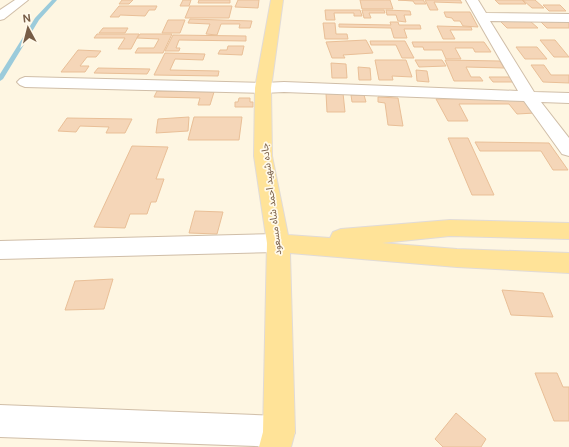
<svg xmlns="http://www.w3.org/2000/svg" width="569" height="447" font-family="'DM Sans','Noto Sans Arabic',sans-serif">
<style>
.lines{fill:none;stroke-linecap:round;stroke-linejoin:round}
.stream{fill:#9bcbdb;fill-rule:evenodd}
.building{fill:#f5d6b8;stroke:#e9bf97}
.minor-casing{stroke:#d0bea8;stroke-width:2}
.major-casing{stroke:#e1dbd7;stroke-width:2}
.minor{fill:#fff;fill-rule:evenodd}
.major{fill:#ffe398;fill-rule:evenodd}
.labels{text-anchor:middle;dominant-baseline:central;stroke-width:3.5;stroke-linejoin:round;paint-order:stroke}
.street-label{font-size:10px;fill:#775d47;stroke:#fff9ea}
</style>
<rect width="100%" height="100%" fill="#fef6e2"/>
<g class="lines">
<polygon class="stream" points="52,0 57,0 39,20 3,79 0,81 0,74 35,18"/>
</g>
<g class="building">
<polygon points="122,0 133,0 129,4 119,4"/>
<polygon points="183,0 191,0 189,6 180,6"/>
<polygon points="199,0 230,0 230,3 198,3"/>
<polygon points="238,0 259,0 258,8 235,7"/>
<polygon points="360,0 390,0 393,9 362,9"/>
<polygon points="398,0 423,0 426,4 415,4 413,1"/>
<polygon points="425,0 460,0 462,3 434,2 438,10 430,10"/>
<polygon points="495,0 522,0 526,4 499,4"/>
<polygon points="523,0 535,0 544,8 532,8"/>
<polygon points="543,5 560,5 566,11 549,11"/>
<polygon points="119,6 157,6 155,10 149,10 145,16 120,15 119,17 110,17"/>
<polygon points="190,6 232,6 229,18 185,18"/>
<polygon points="325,10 360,10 362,16 354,16 354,13 334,13 335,20 326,20"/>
<polygon points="362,10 384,10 385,13 369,13 371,18 364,18"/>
<polygon points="386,10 410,11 411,15 404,15 406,22 398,21 396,15 387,15"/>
<polygon points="444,12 470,12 478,27 463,26 460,21 454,21 452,18 446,17"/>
<polygon points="190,19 252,21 250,28 239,28 240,24 221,24 217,35 206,34 210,24 188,23"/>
<polygon points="168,20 185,20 180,33 162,33"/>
<polygon points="500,21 530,21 538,28 507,28"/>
<polygon points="540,21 569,21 569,28 547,28"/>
<polygon points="390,22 398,22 399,25 420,25 421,29 404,29 407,38 394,38 391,28 339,27 339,24 391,25"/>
<polygon points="323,23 335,23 336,34 347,34 348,39 325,39"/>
<polygon points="437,26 471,27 472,30 450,30 455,39 443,39"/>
<polygon points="103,28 128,28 125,33 99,33"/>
<polygon points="97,34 139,34 131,49 118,49 125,38 94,38"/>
<polygon points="140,34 172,34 163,53 135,53 138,48 154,48 159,39 137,38"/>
<polygon points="173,35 246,36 246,41 179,40 176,48 180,48 179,51 165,51"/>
<polygon points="366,40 373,53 343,55 345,58 332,58 326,42"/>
<polygon points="540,40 555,40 569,57 554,57"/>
<polygon points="370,41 405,41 414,58 402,58 396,45 371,45"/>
<polygon points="412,42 484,42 491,52 475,52 473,48 455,48 461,59 446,59 442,50 424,50 423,47 414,47"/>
<polygon points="228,46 244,46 242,55 218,54 220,50 227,50"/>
<polygon points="516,47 537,47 547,59 525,59"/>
<polygon points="78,50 101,51 96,57 87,57 80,66 89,66 85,72 61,72"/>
<polygon points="165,53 205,54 203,60 175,59 170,70 219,71 218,76 154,75"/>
<polygon points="375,60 406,60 412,77 392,76 393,80 379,80"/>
<polygon points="415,60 442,60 446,66 419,67"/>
<polygon points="445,60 500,61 504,68 466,67 471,77 480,77 483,81 454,81"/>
<polygon points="331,63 346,64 347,78 332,78"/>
<polygon points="531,65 544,65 551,75 569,75 569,83 543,82"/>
<polygon points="358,67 370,68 371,80 359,80"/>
<polygon points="98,68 150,69 147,74 94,73"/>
<polygon points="416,70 427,71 429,82 417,81"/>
<polygon points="489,77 512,77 516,82 493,82"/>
<polygon points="157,91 214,92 210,105 198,105 200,98 154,97"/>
<polygon points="326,93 343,93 345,112 327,112"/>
<polygon points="351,95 364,95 366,102 352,102"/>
<polygon points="378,97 398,98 403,126 388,125 385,103 378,102"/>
<polygon points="239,98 250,98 250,102 253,102 253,107 235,107 235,102 238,102"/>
<polygon points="523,98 535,113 517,114 509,104 459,104 468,121 448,121 436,99"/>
<polygon points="189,117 188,131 156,133 158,119"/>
<polygon points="194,117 242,117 239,140 188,140"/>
<polygon points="67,118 132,119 125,133 106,133 109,127 80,126 76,132 58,131"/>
<polygon points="448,138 468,138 494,195 472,195"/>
<polygon points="475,142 549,143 568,170 553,170 541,151 480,151"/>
<polygon points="132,146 168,147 156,179 164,179 156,202 151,202 147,214 130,214 125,228 94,227"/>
<polygon points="195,211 223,212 217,234 189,233"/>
<polygon points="113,279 104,309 65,310 75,281"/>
<polygon points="502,290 543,293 553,317 511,315"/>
<polygon points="535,373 557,373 563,387 569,387 569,421 554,421"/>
<polygon points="456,413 486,439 481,447 443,447 435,439"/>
</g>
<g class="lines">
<g class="minor-casing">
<g id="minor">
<polygon points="15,0 28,0 4,19 0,20 0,10"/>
<polygon points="466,0 478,0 486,13 569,14 569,22 490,21 534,92 569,93 569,103 541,102 569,138 569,156 562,154 524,101 284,92 263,93 25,87 20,85 17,82 20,79 25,77 263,83 284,82 518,91"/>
<polygon points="278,234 286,237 289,243 286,249 278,252 0,259 0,241"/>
<polygon points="0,405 279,416 290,421 295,432 290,443 282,447 0,437"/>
</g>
</g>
<g class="major-casing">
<polygon id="major" points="271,0 283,0 271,88 272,156 288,235 330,238 333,232 341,229 450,220 569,223 569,239 450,236 382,243 457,249 569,253 569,273 457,267 290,253 295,432 291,447 259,447 263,432 267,243 254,156 255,88"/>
</g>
<use href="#minor" class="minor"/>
<use href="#major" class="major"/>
</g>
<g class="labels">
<g class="street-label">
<text transform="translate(271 199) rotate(-97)">جاده شهيد احمد شاه مسعود</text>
</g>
</g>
<g transform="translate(28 28) rotate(353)" stroke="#fff9ea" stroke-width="3" paint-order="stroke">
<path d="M0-3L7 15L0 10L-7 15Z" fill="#775d47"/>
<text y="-6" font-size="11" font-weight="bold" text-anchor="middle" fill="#775d47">N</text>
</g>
</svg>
